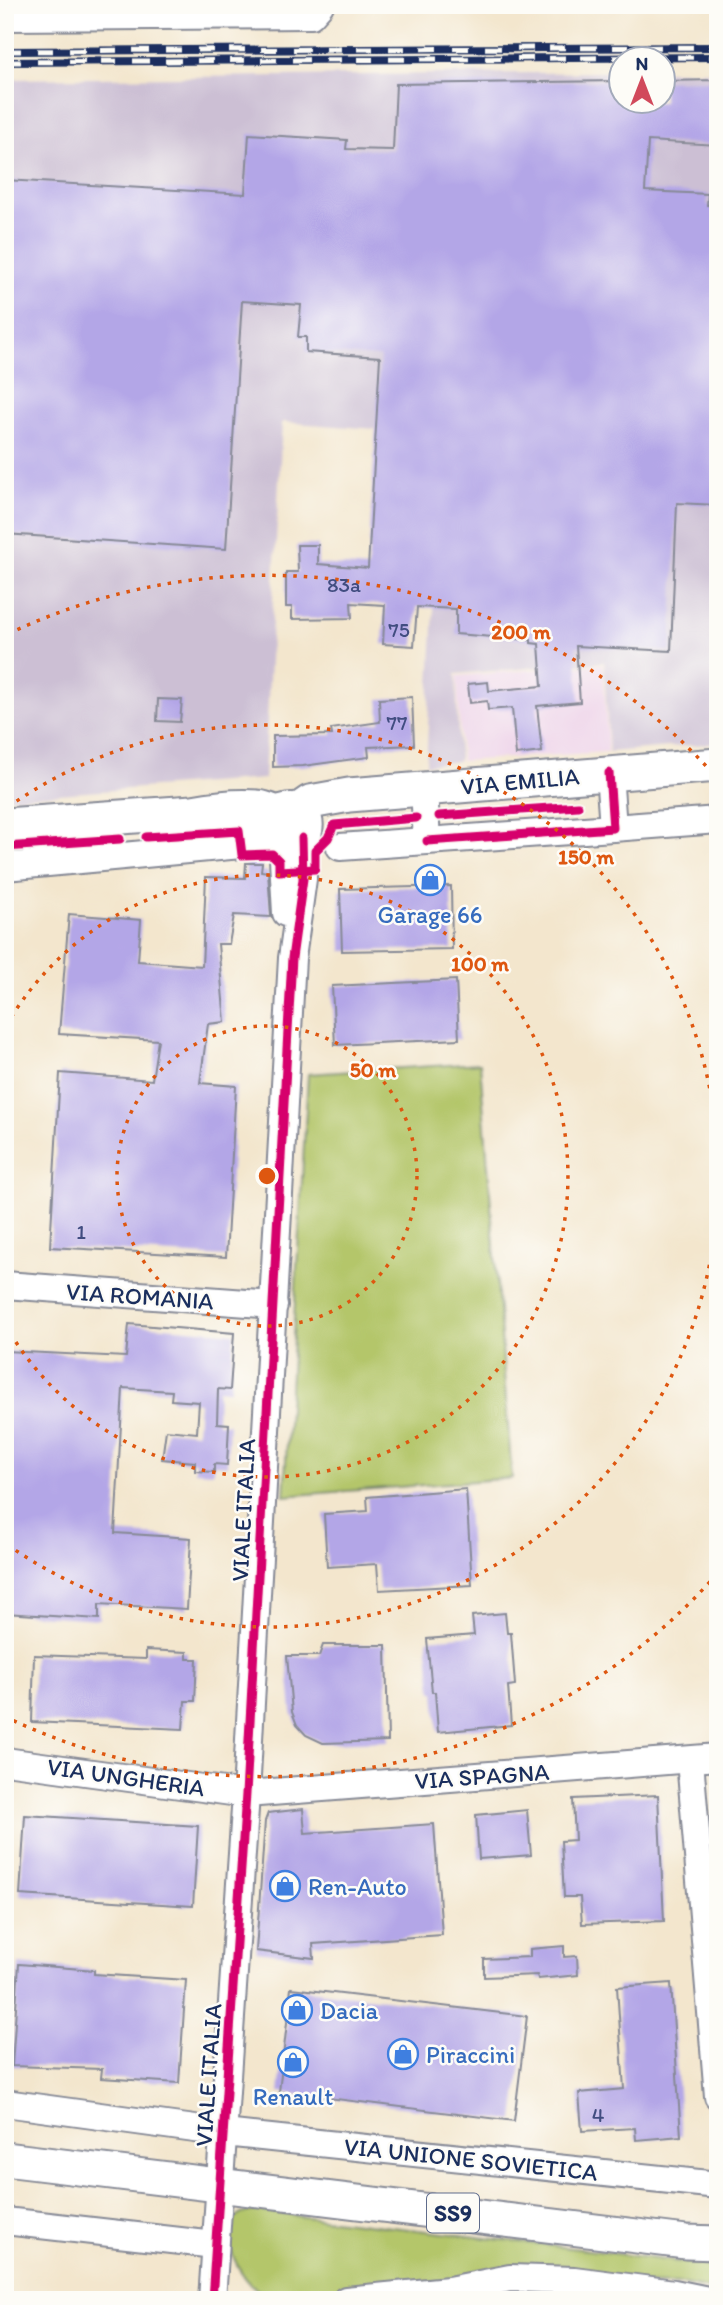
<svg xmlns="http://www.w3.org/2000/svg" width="723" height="2305" font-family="Itim,sans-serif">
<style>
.built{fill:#edd1e9}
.industrial{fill:#ccbfd4}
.green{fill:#b4c66a;stroke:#687a64;stroke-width:2}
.building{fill:#b3a6e7}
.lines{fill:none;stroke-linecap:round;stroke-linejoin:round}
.minor-casing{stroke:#878a96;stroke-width:30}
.major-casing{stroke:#878a96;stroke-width:37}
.minor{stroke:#fff;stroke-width:26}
.major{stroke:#fff;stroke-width:33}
.rail-casing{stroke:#1b2f5e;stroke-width:8}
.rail{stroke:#fdfcf7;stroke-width:5;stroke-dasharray:16;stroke-linecap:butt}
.cycleway-casing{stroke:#fdfcf7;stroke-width:13}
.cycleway{stroke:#d6006c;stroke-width:9}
.ring{fill:none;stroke:#de5710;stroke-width:3.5;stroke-dasharray:3.5 7}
.labels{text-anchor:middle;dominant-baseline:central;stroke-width:5;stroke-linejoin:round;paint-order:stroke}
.number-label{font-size:21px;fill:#414d80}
.shield{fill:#fdfcf7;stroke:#5f6c8c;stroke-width:2}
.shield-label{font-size:23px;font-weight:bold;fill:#1b2f5e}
.street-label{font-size:24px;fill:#1b2f5e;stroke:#fdfcf7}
.shop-label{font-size:24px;fill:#366cbe;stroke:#fdfcf7;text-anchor:start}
.centre{fill:#de5710;stroke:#fdfcf7;stroke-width:3.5}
.ring-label{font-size:21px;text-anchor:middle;font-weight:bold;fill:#de5710;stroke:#fdfcf7;stroke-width:5;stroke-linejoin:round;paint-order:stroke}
</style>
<rect width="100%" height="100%" fill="#fdfcf7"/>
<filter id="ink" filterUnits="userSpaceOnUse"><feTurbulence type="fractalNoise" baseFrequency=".0143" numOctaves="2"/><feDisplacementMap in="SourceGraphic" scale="14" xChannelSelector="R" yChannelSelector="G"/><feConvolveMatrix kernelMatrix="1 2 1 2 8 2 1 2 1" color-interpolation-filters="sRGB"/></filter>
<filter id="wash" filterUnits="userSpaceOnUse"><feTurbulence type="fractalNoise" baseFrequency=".00686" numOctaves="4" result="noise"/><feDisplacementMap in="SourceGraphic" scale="28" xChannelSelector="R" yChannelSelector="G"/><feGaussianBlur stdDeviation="1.57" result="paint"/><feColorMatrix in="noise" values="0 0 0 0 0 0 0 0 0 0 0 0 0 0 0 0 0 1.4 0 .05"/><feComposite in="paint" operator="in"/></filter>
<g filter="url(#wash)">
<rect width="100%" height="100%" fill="#f3e6cd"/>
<polygon class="built" points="603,664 608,752 461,761 457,676"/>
<polygon class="industrial" points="664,71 718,71 718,743 609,752 604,662 456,674 459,761 426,765 434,608 366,604 376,429 282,422 264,779 5,798 5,79 621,72 622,102 664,102"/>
<g class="green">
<polygon points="480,1063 512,1478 284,1496 308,1074"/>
<path d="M255 2211 597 2251 718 2267V2291L684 2284 440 2282 279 2297C269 2296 261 2293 254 2287 232 2268 210 2213 255 2211Z"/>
<polygon points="540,2286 648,2300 466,2300 469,2294"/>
</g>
<g id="blocks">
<g class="building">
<polygon points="718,80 718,145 648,141 645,191 708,194 707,205 718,206 718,505 677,503 671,651 576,646 580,702 537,706 542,752 516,755 512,708 488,710 487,701 470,703 468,684 488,682 489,691 542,686 539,644 531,643 531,640 456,634 456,609 417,607 414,646 383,644 385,605 351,603 352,618 292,619 292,607 286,607 286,572 298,572 297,545 318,545 318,564 368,568 380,357 306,352 306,337 298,337 301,305 242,301 226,549 5,534 5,180 245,194 249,134 347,140 346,149 393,150 396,84 621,81 621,102 663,102 663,81"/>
<polygon points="412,697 414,745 368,747 369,757 303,766 273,767 273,736 332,735 331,729 380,722 379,699"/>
<polygon points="158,699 182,700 180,722 157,721"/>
<polygon points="246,863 262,863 261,871 268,872 271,917 234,915 229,944 218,944 225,1022 208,1024 200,1083 236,1086 226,1257 50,1247 60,1073 152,1080 158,1040 59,1034 69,914 141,920 138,961 202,966 206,877 245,878"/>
<polygon points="451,886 452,949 342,951 340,889"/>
<polygon points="456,980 459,1039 335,1045 332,986"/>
<polygon points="129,1324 234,1333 230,1390 218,1389 217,1423 229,1424 227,1465 214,1464 214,1472 195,1471 195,1462 162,1459 166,1430 197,1433 199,1402 171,1400 172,1391 123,1388 115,1533 191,1538 187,1609 99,1604 99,1619 5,1613 5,1351 126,1357"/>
<polygon points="466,1489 472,1585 379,1590 377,1564 327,1567 324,1514 368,1511 367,1497"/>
<polygon points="505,1613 507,1633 511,1633 515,1685 508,1686 511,1725 438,1732 435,1692 432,1692 427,1639 474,1635 472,1616"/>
<polygon points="323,1645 386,1645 388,1741 323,1743 306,1735 297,1725 292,1712 287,1656 319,1656"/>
<polygon points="146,1650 187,1652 187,1659 197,1659 195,1701 185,1701 183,1729 32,1722 34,1655 146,1659"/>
<polygon points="658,1795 664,1921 582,1924 580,1897 564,1897 561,1841 575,1840 573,1799"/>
<polygon points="303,1809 305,1833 434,1824 442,1935 313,1944 314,1958 256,1951 265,1821 268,1813"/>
<polygon points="527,1810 531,1855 479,1859 476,1815"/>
<polygon points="25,1815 198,1826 193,1906 20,1895"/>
<polygon points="564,1946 564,1957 577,1956 578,1975 538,1979 537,1975 484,1977 484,1959 530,1957 530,1949"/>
<polygon points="19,1964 94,1970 94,1974 186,1980 179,2083 101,2078 102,2069 12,2066"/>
<polygon points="671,1983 681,2136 636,2140 635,2128 582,2131 579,2093 624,2089 617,1987"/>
<polygon points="291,1988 527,2016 514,2121 279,2092"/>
</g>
</g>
</g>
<g filter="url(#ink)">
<use href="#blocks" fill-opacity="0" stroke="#878a96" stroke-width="2"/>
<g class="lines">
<g class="minor-casing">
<g id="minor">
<polyline points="5,17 311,15 320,5"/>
<polyline points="424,789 427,841"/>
<polyline points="613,828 718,820"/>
<polyline points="282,841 286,913"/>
<polyline points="340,847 613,828 609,773"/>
<polyline points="5,867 241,845 278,839"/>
<polyline points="5,1285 274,1305"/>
<polyline points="690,1760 718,2096"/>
<polyline points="5,1761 246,1794 718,1757"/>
<polyline points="5,2103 224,2133 718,2185"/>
<polyline points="5,2221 215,2245"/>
<polyline points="212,2300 246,1794 292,958 303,879 302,838"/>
<polyline points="346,2300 449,2290 510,2278 574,2280 674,2293 708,2300"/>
</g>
</g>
<g class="major-casing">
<g id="major">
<polyline points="297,811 310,802 349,795 718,765"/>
<path d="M5 825 193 812C214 808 235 805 257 807 264 807 271 812 278 812 284 812 288 808 294 810 309 814 309 830 300 840L287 843 275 835 200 811"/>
<polyline points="5,2159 686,2242 718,2243"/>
</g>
</g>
<use href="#minor" class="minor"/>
<use href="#major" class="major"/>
<g class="rail-casing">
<g id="rail">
<polyline points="5,51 718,47"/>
<polyline points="5,62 718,57"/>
</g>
</g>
<use href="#rail" class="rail"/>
<g class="cycleway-casing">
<g id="cycleway">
<polyline points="439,816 578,806"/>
<polyline points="146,837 239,831 242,855 272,854 279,861 279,871 315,869 315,851 328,838 334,825 416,818"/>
<polyline points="427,841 613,828 609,773"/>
<polyline points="5,847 120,839"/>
<polyline points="212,2300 246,1794 292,958 303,879 302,838"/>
</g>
</g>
<use href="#cycleway" class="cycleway"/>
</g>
</g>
<g class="ring">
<circle cx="267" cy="1176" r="150"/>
<path d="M6 1026A301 301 0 1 1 6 1326"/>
<path d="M718 1192A451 451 0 0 1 8 1545M8 807A451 451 0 0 1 718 1160"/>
<path d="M717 1574A601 601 0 0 1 8 1718M8 634A601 601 0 0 1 717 778"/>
</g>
<defs>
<g id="shop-ring" transform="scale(1.575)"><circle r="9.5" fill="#fdfcf7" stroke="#3f7fe0" stroke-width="1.5"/><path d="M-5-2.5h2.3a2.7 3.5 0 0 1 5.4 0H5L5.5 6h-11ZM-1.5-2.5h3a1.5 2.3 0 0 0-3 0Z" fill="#3f7fe0"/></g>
</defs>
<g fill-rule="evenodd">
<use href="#shop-ring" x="430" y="880"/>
<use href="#shop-ring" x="285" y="1886"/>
<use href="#shop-ring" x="297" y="2010"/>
<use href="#shop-ring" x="403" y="2054"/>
<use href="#shop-ring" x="293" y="2062"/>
</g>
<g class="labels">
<g class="number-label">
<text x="344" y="584">83a</text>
<text x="399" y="629">75</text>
<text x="397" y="722">77</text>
<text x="81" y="1231">1</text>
<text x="598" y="2114">4</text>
</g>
<rect class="shield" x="427" y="2193.5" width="52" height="39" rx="5"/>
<g class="shield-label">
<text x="453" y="2213">SS9</text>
</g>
<g class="street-label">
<text transform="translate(520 781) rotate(-5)">VIA EMILIA</text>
<text transform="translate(140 1296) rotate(4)">VIA ROMANIA</text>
<text transform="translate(243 1510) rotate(-87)">VIALE ITALIA</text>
<text transform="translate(482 1776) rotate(-4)">VIA SPAGNA</text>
<text transform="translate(126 1777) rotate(8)">VIA UNGHERIA</text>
<text transform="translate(208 2075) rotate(-86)">VIALE ITALIA</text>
<text transform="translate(471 2159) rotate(6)">VIA UNIONE SOVIETICA</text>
</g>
<g class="shop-label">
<text x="430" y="914" text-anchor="middle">Garage 66</text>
<text x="308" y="1886">Ren-Auto</text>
<text x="320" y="2010">Dacia</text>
<text x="426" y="2054">Piraccini</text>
<text x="293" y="2096" text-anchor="middle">Renault</text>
</g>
</g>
<circle cx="267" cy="1176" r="10" class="centre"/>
<g class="ring-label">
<text x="521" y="639">200 m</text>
<text x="586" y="864">150 m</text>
<text x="480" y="971">100 m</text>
<text x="373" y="1077">50 m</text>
</g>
<rect width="723" height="2305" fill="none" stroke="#fdfcf7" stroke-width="28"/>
<g transform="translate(642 80)"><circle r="33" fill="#fdfcf7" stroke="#a3aaba" stroke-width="2"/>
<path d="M0-5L12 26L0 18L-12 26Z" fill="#d1495b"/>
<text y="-10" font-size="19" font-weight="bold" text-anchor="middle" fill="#1b2f5e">N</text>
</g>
</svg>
